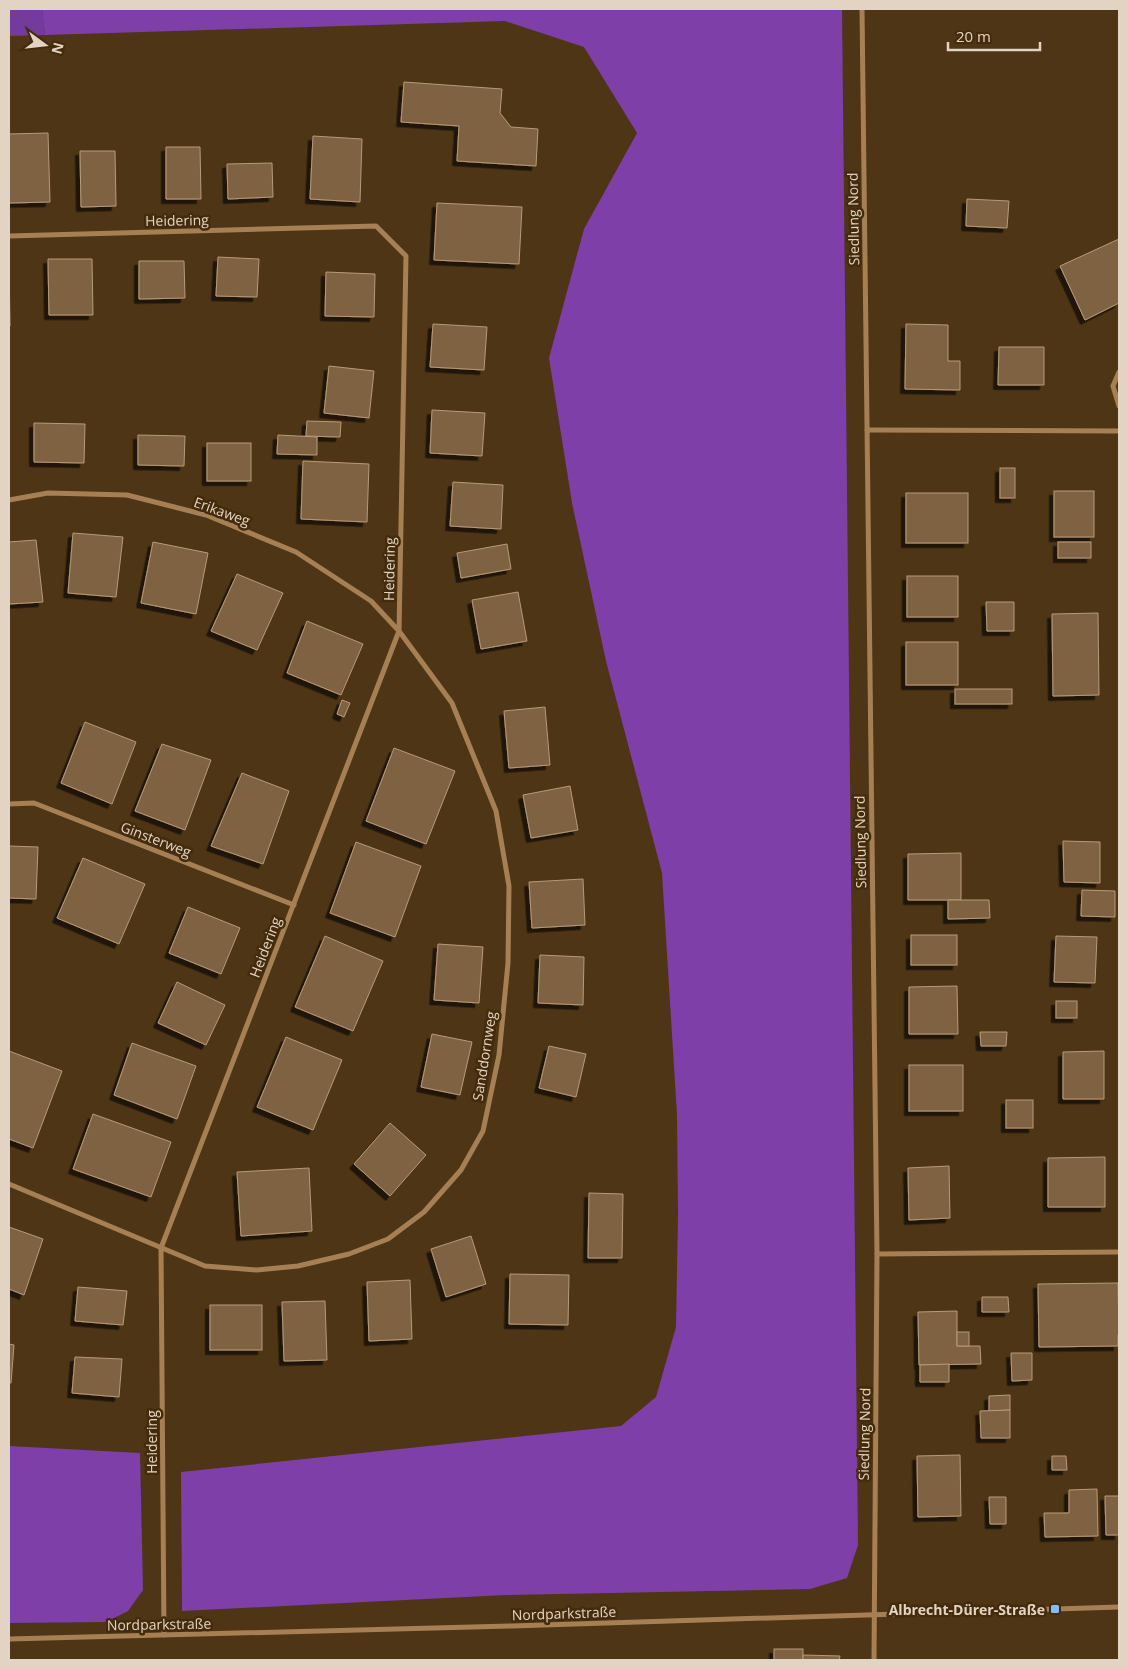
<svg xmlns="http://www.w3.org/2000/svg" width="1128" height="1669" font-family="'Open Sans',sans-serif">
<style>
.green{fill:#753b9c}
.forest{fill:#7e3fa9}
.building{fill:#7e6243;stroke:#b89a79;filter:url(#shadow)}
.lines{fill:none;stroke-linecap:round;stroke-linejoin:round}
.minor{stroke:#a68054;stroke-width:5}
.poi-dot{fill:#80bdfa;stroke:#432b0b;stroke-width:2}
.labels{text-anchor:middle;dominant-baseline:central;stroke-width:5;stroke-linejoin:round;paint-order:stroke}
.street-label{font-size:14px;fill:#e3d3c2;stroke:#432b0b}
.poi-label{font-size:14px;font-weight:bold;fill:#e3d3c2;stroke:#432b0b;text-anchor:end}
</style>
<defs>
<filter id="shadow"><feDropShadow dx="-4.5" dy="4.5" stdDeviation="0" flood-color="#0009"/></filter>
</defs>
<rect width="100%" height="100%" fill="#4e3516"/>
<polygon class="green" points="9,9 42,9 45,35 9,36"/>
<g class="forest">
<polygon points="42,9 842,9 858,1545 847,1578 810,1589 506,1595 182,1611 181,1472 621,1426 656,1397 676,1327 678,1213 677,1115 662,873 606,661 572,503 549,358 584,229 637,133 584,47 505,21 45,35"/>
<polygon points="9,1446 140,1453 143,1590 128,1611 106,1622 9,1623"/>
</g>
<g class="building">
<polygon points="404,82 502,89 500,113 511,127 538,129 536,166 457,161 459,126 401,122"/>
<polygon points="48,133 50,202 9,203 9,134"/>
<polygon points="313,136 362,139 360,202 310,199"/>
<polygon points="166,147 200,147 201,199 166,199"/>
<polygon points="80,151 115,151 116,206 81,207"/>
<polygon points="272,163 273,197 228,199 227,164"/>
<polygon points="967,199 1009,201 1007,228 966,226"/>
<polygon points="437,203 522,207 519,264 434,260"/>
<polygon points="1119,239 1119,303 1085,320 1060,266"/>
<polygon points="218,257 259,259 257,297 216,296"/>
<polygon points="48,259 92,259 93,315 49,315"/>
<polygon points="139,261 184,261 185,298 139,299"/>
<polygon points="9,263 10,326 9,326"/>
<polygon points="326,272 375,274 374,317 325,316"/>
<polygon points="433,324 487,327 484,370 430,367"/>
<polygon points="906,324 948,325 948,361 960,361 960,390 905,389"/>
<polygon points="999,347 1044,347 1044,385 998,385"/>
<polygon points="329,366 374,371 369,418 324,413"/>
<polygon points="432,410 485,413 482,456 430,453"/>
<polygon points="307,421 341,422 340,437 306,436"/>
<polygon points="34,423 85,424 84,463 34,462"/>
<polygon points="138,435 185,436 184,466 138,465"/>
<polygon points="278,435 317,437 317,455 277,454"/>
<rect x="207" y="443" width="44" height="38"/>
<polygon points="303,461 369,464 367,522 301,519"/>
<rect x="1000" y="468" width="15" height="30"/>
<polygon points="453,482 503,485 501,529 450,526"/>
<rect x="1054" y="491" width="40" height="46"/>
<rect x="906" y="493" width="62" height="50"/>
<polygon points="73,533 123,537 116,597 68,593"/>
<polygon points="36,540 43,602 9,604 9,542"/>
<polygon points="153,542 208,553 196,614 141,603"/>
<rect x="1058" y="542" width="33" height="16"/>
<polygon points="507,544 511,569 461,578 457,553"/>
<polygon points="237,574 283,593 257,650 211,631"/>
<rect x="907" y="576" width="51" height="41"/>
<polygon points="518,592 527,641 481,649 472,600"/>
<polygon points="986,602 1014,602 1014,631 987,631"/>
<polygon points="1098,613 1099,695 1053,696 1052,614"/>
<polygon points="307,621 363,644 341,695 287,673"/>
<rect x="906" y="642" width="52" height="43"/>
<rect x="955" y="689" width="57" height="15"/>
<polygon points="342,700 350,703 344,717 337,714"/>
<polygon points="545,707 550,765 509,768 504,711"/>
<polygon points="85,722 136,742 112,804 61,783"/>
<polygon points="162,744 211,760 185,830 135,811"/>
<polygon points="394,748 455,771 426,844 366,821"/>
<polygon points="242,773 289,791 263,864 211,846"/>
<polygon points="570,786 578,830 531,838 523,795"/>
<polygon points="1063,841 1100,842 1100,883 1064,882"/>
<polygon points="356,842 421,866 395,937 330,913"/>
<polygon points="9,846 38,847 36,899 9,898"/>
<polygon points="961,853 961,900 908,900 908,854"/>
<polygon points="83,858 145,884 119,944 57,918"/>
<polygon points="583,879 585,925 532,928 529,882"/>
<polygon points="1082,890 1115,891 1115,917 1081,916"/>
<polygon points="948,900 989,900 990,918 948,919"/>
<polygon points="188,907 240,928 221,974 169,953"/>
<rect x="911" y="935" width="46" height="30"/>
<polygon points="325,936 383,961 353,1031 295,1007"/>
<polygon points="1056,936 1097,937 1095,983 1054,982"/>
<polygon points="438,944 483,947 479,1003 434,1000"/>
<polygon points="540,955 584,957 583,1005 538,1003"/>
<polygon points="177,982 225,1005 206,1045 158,1023"/>
<polygon points="957,986 958,1034 909,1034 909,987"/>
<rect x="1056" y="1001" width="21" height="17"/>
<polygon points="980,1032 1007,1032 1006,1046 981,1046"/>
<polygon points="432,1034 472,1042 460,1095 421,1087"/>
<polygon points="286,1037 342,1060 313,1130 257,1107"/>
<polygon points="132,1043 196,1066 177,1119 114,1095"/>
<polygon points="549,1046 586,1054 576,1097 539,1088"/>
<polygon points="9,1051 62,1071 33,1148 9,1139"/>
<polygon points="1104,1051 1104,1099 1063,1099 1063,1052"/>
<rect x="909" y="1065" width="54" height="46"/>
<rect x="1006" y="1100" width="27" height="28"/>
<polygon points="93,1114 171,1142 151,1197 73,1169"/>
<polygon points="390,1123 426,1155 390,1196 354,1164"/>
<polygon points="1105,1157 1105,1207 1048,1207 1048,1158"/>
<polygon points="949,1166 950,1218 909,1220 908,1168"/>
<polygon points="309,1168 312,1231 241,1236 237,1172"/>
<polygon points="589,1193 623,1194 622,1258 588,1258"/>
<polygon points="9,1227 43,1239 24,1295 9,1289"/>
<polygon points="471,1236 486,1284 446,1297 431,1249"/>
<polygon points="510,1274 569,1275 568,1325 509,1324"/>
<polygon points="410,1280 412,1339 369,1341 367,1282"/>
<polygon points="1118,1283 1119,1335 1118,1335 1118,1346 1039,1347 1038,1284"/>
<polygon points="78,1287 127,1291 123,1325 75,1321"/>
<polygon points="982,1297 1008,1297 1009,1312 982,1312"/>
<polygon points="325,1301 327,1360 284,1361 282,1302"/>
<rect x="210" y="1305" width="52" height="45"/>
<polygon points="957,1311 957,1346 980,1346 981,1364 919,1365 918,1312"/>
<rect x="957" y="1332" width="12" height="14"/>
<polygon points="9,1344 14,1345 11,1383 9,1383"/>
<polygon points="1011,1353 1032,1353 1032,1380 1012,1381"/>
<polygon points="75,1357 122,1359 119,1397 72,1393"/>
<polygon points="949,1364 949,1382 920,1382 920,1365"/>
<polygon points="1010,1395 1010,1410 989,1411 989,1396"/>
<polygon points="1010,1410 1010,1438 981,1438 980,1411"/>
<polygon points="960,1455 961,1516 918,1517 917,1456"/>
<polygon points="1052,1456 1066,1456 1067,1470 1052,1470"/>
<polygon points="1097,1489 1098,1536 1045,1537 1044,1513 1069,1513 1069,1490"/>
<polygon points="1105,1496 1119,1496 1119,1535 1106,1535"/>
<polygon points="989,1497 1006,1497 1006,1524 990,1524"/>
<rect x="774" y="1649" width="29" height="11"/>
<polygon points="803,1655 840,1656 839,1660 803,1660"/>
</g>
<g class="lines">
<g class="minor">
<polyline points="862,9 877,1254 874,1660"/>
<polyline points="9,236 376,226 406,256 399,631 161,1248 164,1635"/>
<polyline points="1119,372 1113,386 1119,406"/>
<polyline points="867,430 1119,431"/>
<polyline points="9,500 48,493 127,495 206,515 296,552 371,601 399,631 452,703 496,811 509,886 508,963 499,1055 483,1131 461,1170 424,1212 388,1239 349,1254 298,1266 257,1270 205,1266 9,1184"/>
<polyline points="9,804 34,803 294,905"/>
<polyline points="877,1254 1119,1252"/>
<polyline points="9,1639 512,1626 1119,1607"/>
</g>
</g>
<rect class="poi-dot" x="1050" y="1604" width="10" height="10" rx="2.5"/>
<g class="labels">
<g class="street-label">
<text transform="translate(853 219) rotate(-91)">Siedlung Nord</text>
<text transform="translate(177 220) rotate(-1)">Heidering</text>
<text transform="translate(222 511) rotate(20)">Erikaweg</text>
<text transform="translate(389 569) rotate(-89)">Heidering</text>
<text transform="translate(156 839) rotate(21)">Ginsterweg</text>
<text transform="translate(860 842) rotate(-91)">Siedlung Nord</text>
<text transform="translate(265 947) rotate(-69)">Heidering</text>
<text transform="translate(484 1056) rotate(-81)">Sanddornweg</text>
<text transform="translate(864 1434) rotate(-89)">Siedlung Nord</text>
<text transform="translate(151 1442) rotate(-90)">Heidering</text>
<text transform="translate(564 1613) rotate(-2)">Nordparkstraße</text>
<text transform="translate(159 1624) rotate(-1)">Nordparkstraße</text>
</g>
<g class="poi-label">
<text x="1045" y="1609">Albrecht-Dürer-Straße</text>
</g>
</g>
<rect width="1128" height="1669" fill="none" stroke="#e3d3c2" stroke-width="20"/>
<g transform="translate(45 45) rotate(105)" stroke="#432b0b" stroke-width="4" paint-order="stroke">
<path d="M0-4L9 19L0 12L-9 19Z" fill="#e3d3c2"/>
<text y="-8" font-size="14" font-weight="bold" text-anchor="middle" fill="#e3d3c2">N</text>
</g>
<path d="M948 42v8h92v-8" fill="none" stroke="#e3d3c2" stroke-width="2.5"/>
<text x="956" y="42" font-size="15" fill="#e3d3c2" stroke="#432b0b" stroke-width="4" paint-order="stroke">20 m</text>
</svg>
